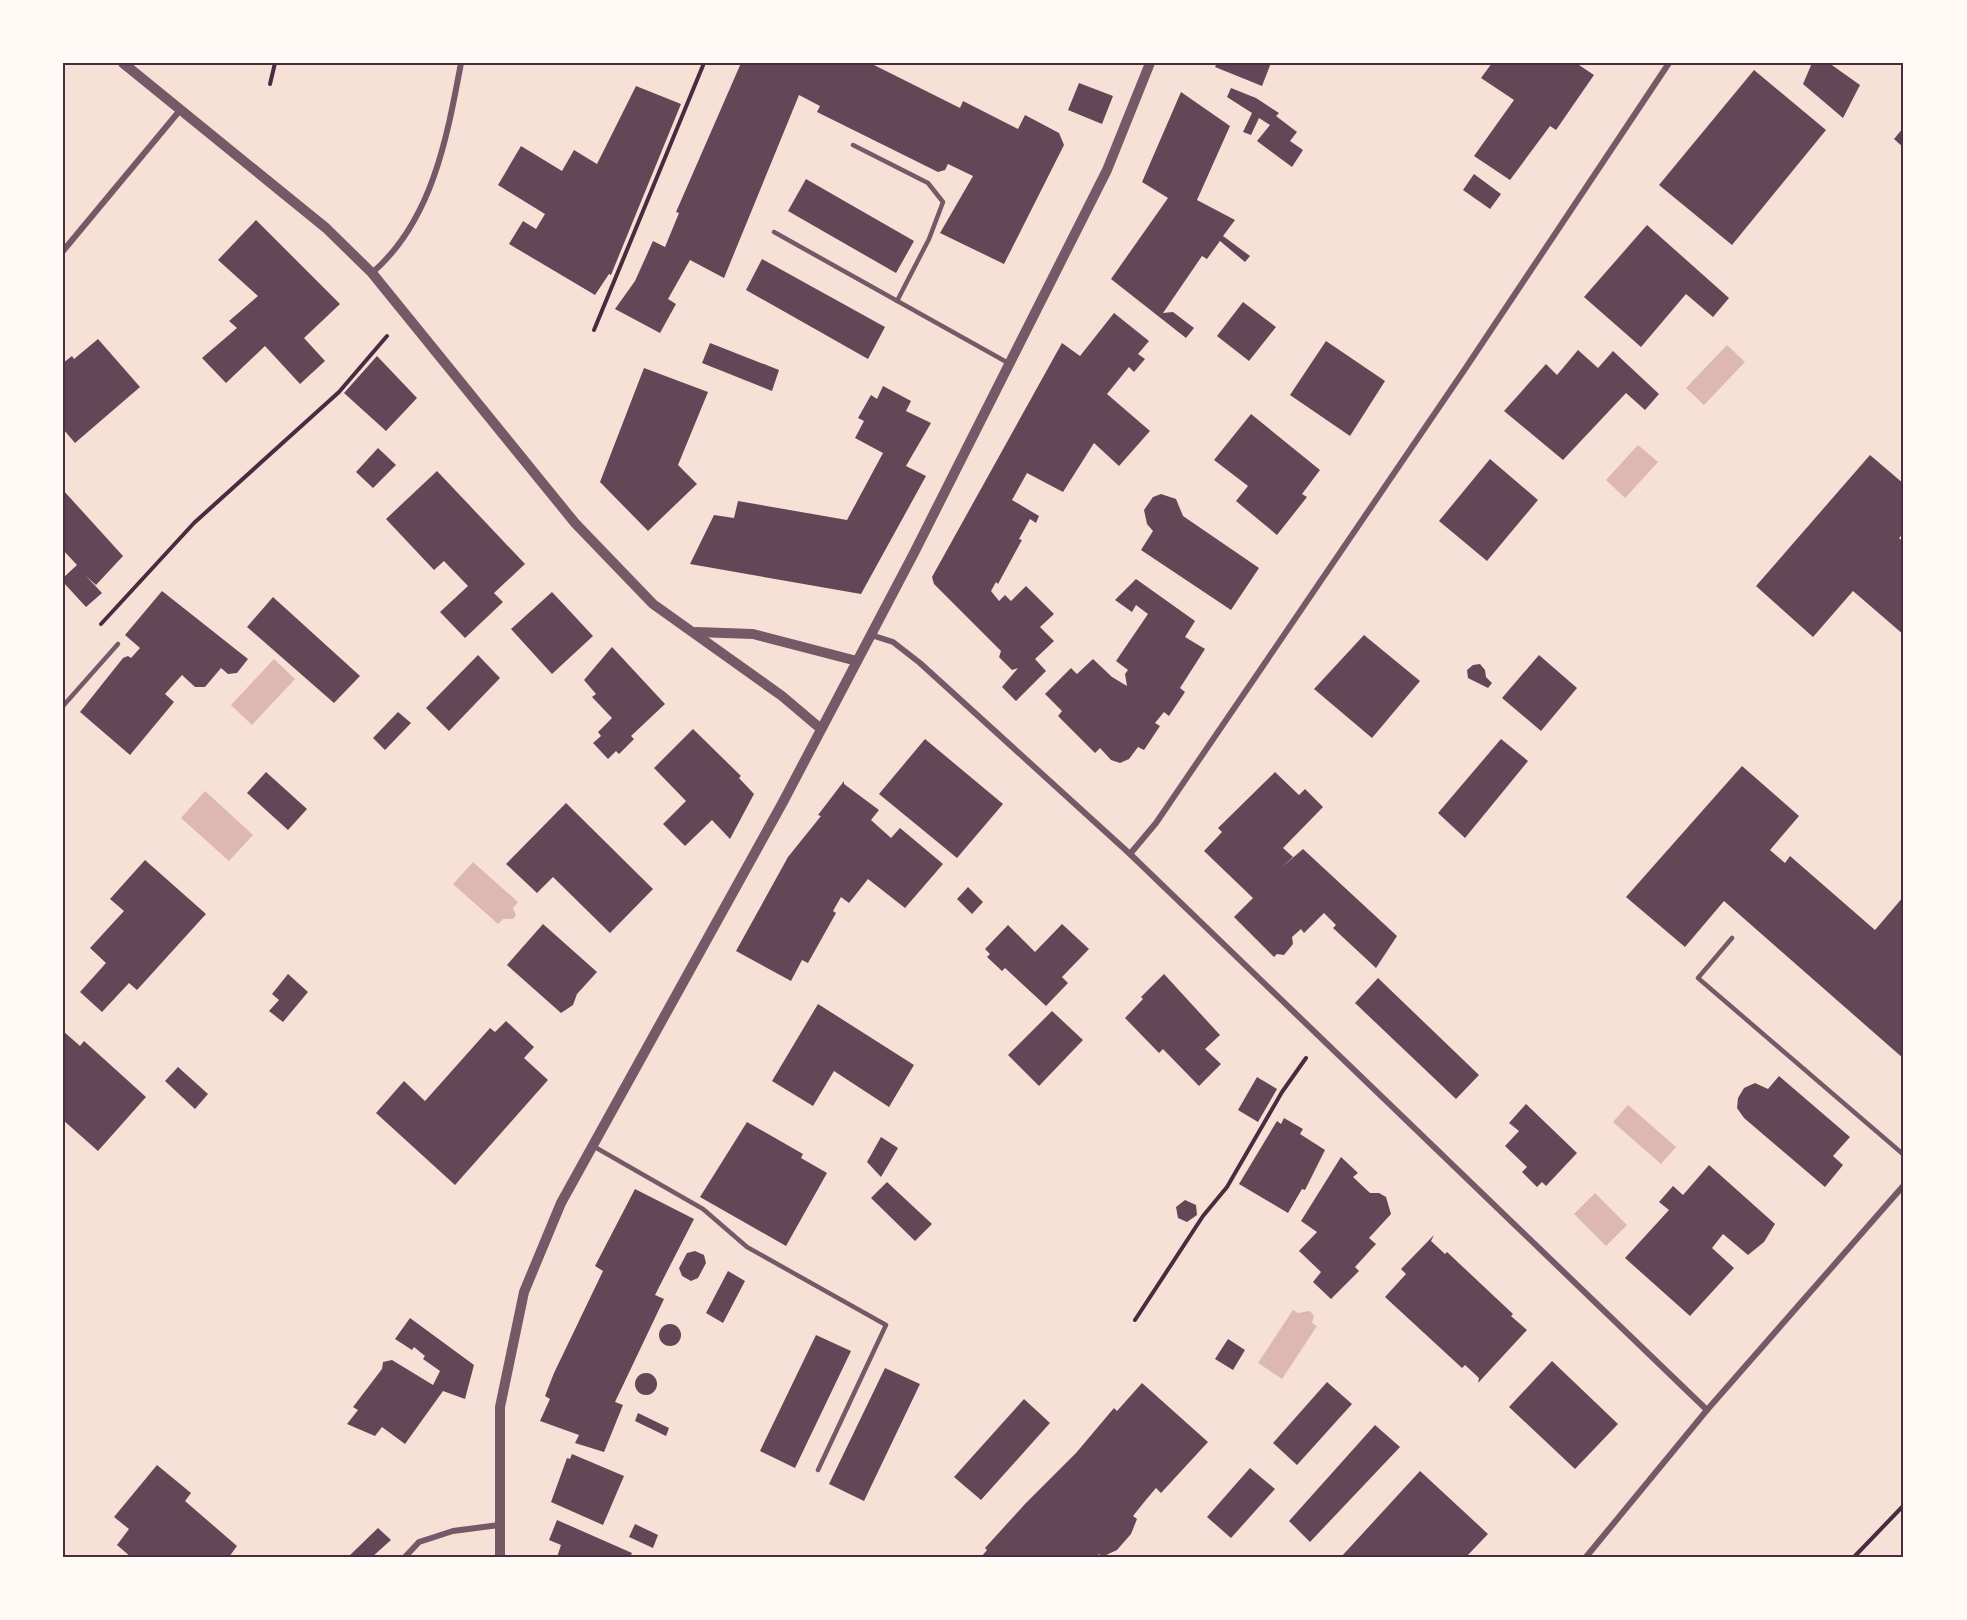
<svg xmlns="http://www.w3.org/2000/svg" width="1967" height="1620" font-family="Inter,sans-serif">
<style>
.water{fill:#dcb8b0}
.building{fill:#644757}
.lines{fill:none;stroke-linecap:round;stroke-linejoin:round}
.path{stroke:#4a2c40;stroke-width:4}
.service{stroke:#755966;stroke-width:4.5}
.minor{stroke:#755966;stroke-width:6}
.tertiary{stroke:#755966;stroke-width:10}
.neatline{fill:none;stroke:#4a2c40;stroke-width:2}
</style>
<rect width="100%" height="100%" fill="#f7e1d7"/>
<g class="water">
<polygon points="1727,345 1745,362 1704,405 1686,388"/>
<polygon points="1638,445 1658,462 1625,498 1606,480"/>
<polygon points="274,659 295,679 252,725 231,705"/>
<polygon points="205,791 253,835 229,861 181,818"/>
<polygon points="473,862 518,902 513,908 516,915 513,919 503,919 498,924 453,884"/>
<polygon points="1628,1105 1676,1147 1661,1164 1613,1122"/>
<polygon points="1595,1193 1627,1225 1606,1246 1574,1214"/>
<polygon points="1293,1310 1298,1313 1310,1311 1314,1316 1312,1323 1317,1326 1282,1379 1258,1363"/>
</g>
<g class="building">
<polygon points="741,63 870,63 960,108 963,101 1018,129 1025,115 1059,133 1064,145 1004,264 940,233 973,176 948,164 945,170 938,172 817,112 820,106 799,95 724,278 690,260 668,299 676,304 660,333 615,309 635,281 653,241 665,247 679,213 676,212"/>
<polygon points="1217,63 1271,63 1262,86 1215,67"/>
<polygon points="1492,63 1576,63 1594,75 1556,130 1550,126 1510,180 1474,156 1514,100 1481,78"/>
<polygon points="1812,63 1829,63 1860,85 1843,118 1803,84"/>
<polygon points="1754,70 1826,130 1732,245 1659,185"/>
<polygon points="1079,83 1113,96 1102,124 1068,110"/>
<polygon points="636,86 681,104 611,275 609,274 595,295 509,244 523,221 536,229 545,214 498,185 521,146 562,171 574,150 597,164"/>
<polygon points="1231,88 1256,98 1279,113 1276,116 1297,132 1290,141 1303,150 1292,167 1257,141 1270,125 1259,118 1251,135 1243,132 1252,113 1227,97"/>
<polygon points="1181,92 1230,126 1197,200 1235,220 1223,236 1250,256 1245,262 1220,241 1207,259 1202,256 1163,313 1173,312 1194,328 1186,338 1111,279 1168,198 1142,182"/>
<polygon points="1904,127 1904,148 1894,139"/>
<polygon points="1474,174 1501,194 1490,209 1463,190"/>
<polygon points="806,179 914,241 896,273 788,211"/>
<polygon points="256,220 340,304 304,338 325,361 300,384 265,346 226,383 202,358 237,328 229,321 258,296 218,260"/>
<polygon points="1647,225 1729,298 1713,317 1686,294 1641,347 1584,297"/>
<polygon points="762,259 885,327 868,359 746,290"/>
<polygon points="1243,302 1276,327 1249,361 1217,336"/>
<polygon points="1114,313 1149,341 1138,354 1145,359 1134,372 1129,367 1107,394 1150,431 1119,466 1094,443 1063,492 1027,473 1012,500 1039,516 1036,523 1030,519 1019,539 1022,540 998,584 996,582 991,591 999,601 1005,595 1011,601 1026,586 1054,614 1040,627 1054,641 1035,659 1046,671 1016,701 1002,687 1018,668 1012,670 999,657 1001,651 934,584 932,577 1062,343 1080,356"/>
<polygon points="98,339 140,387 75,443 63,429 63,363 72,356 74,359"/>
<polygon points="1326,341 1385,381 1350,436 1290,395"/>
<polygon points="710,343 779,370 772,391 702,363"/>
<polygon points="1578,350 1598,368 1613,351 1659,394 1645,410 1626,393 1563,460 1504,411 1546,364 1557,375"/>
<polygon points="377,356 417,398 386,431 344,393"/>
<polygon points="644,368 708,392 678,465 697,484 648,531 600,482"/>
<polygon points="883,386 911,401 906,411 931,423 906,466 926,476 861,594 690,564 714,515 734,518 738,501 847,520 883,453 855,438 864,421 858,418 871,395 877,399"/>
<polygon points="1251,414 1320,470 1302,494 1307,497 1277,535 1236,501 1248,486 1214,460"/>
<polygon points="378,448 396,465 373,488 356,472"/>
<polygon points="1870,455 1904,484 1904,533 1899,538 1904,542 1904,635 1853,591 1813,637 1756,586"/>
<polygon points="1490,459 1538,500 1487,561 1439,521"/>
<polygon points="437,471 525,564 494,593 503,602 465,638 440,612 468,586 444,561 434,570 386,519"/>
<polygon points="63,490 123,556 96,585 86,576 102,593 86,607 63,582 63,578 77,565 63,550"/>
<polygon points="1161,494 1176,499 1183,516 1259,568 1231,610 1141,550 1153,531 1147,524 1144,510 1153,497"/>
<polygon points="1136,579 1195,621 1185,637 1205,649 1180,688 1185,692 1169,716 1164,712 1155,723 1160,726 1144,750 1138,747 1129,759 1120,763 1111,760 1100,748 1095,753 1058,716 1062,711 1045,694 1071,668 1077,674 1093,659 1112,677 1127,686 1125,674 1128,670 1116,661 1148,614 1136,605 1132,612 1115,600"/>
<polygon points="162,591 248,659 237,673 228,674 221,668 205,687 195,687 182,675 165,694 174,702 130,755 80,712 123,658 128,656 131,658 140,648 125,635"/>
<polygon points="552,592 593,636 552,674 511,629"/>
<polygon points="273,597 360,676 334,703 247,627"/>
<polygon points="1364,635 1420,681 1372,738 1314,689"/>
<polygon points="612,647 665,704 631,736 634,739 619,754 616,751 608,759 593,743 601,736 598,732 612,718 592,697 596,694 584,680"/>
<polygon points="478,655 500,678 449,731 426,708"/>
<polygon points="1539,655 1577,688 1541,731 1502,698"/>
<polygon points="1480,664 1485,670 1486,677 1492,683 1488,688 1468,678 1467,670 1473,665"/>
<polygon points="398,712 411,723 385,750 373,738"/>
<polygon points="693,729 741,776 739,778 754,794 730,839 712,820 685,846 663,824 686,801 654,768"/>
<polygon points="925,739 1003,804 957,858 879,794"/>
<polygon points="1501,739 1528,761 1465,838 1438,813"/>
<polygon points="1742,766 1799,816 1770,850 1785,863 1790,856 1875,930 1904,896 1904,1059 1724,901 1685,947 1626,897"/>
<polygon points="266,772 307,809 288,830 247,793"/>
<polygon points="1275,772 1299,795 1305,789 1323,807 1283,848 1293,857 1281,868 1303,849 1397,936 1376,968 1333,928 1336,925 1324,913 1304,933 1301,929 1292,937 1293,944 1284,955 1277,954 1274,957 1234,917 1253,898 1204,851 1222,832 1218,828"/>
<polygon points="844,781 844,784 879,810 871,820 891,838 900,828 943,864 905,908 868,879 849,903 841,897 833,911 836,913 808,963 802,960 791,981 736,951 788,857 821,816 818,815"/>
<polygon points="566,803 653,889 610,933 553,877 537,893 506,864"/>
<polygon points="145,860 206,914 137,990 129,983 102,1012 80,992 106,963 90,948 124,911 110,899"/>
<polygon points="968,887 983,902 972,914 957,899"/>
<polygon points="543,924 597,972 577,994 573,1005 561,1013 507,965"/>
<polygon points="1062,924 1089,949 1062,977 1068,983 1046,1006 1005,968 1002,971 987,957 990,954 985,949 1008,925 1035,952"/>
<polygon points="288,974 308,992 283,1022 269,1011 279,1000 272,994"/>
<polygon points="1164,974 1220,1035 1205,1049 1221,1064 1199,1086 1163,1049 1159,1053 1125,1018 1143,999 1141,997"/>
<polygon points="1378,978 1479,1075 1456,1099 1355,1003"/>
<polygon points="818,1004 914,1065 889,1107 834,1071 813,1106 772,1081"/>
<polygon points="1052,1011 1083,1040 1039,1086 1008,1055"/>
<polygon points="506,1021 534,1047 524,1058 548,1080 455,1185 376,1113 404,1081 425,1101 490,1028 495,1032"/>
<polygon points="63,1031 80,1046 84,1041 146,1097 98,1151 63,1120"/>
<polygon points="178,1067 208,1094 195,1109 165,1081"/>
<polygon points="1779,1076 1850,1137 1833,1156 1843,1165 1825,1187 1744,1118 1737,1108 1738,1098 1744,1088 1755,1083 1768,1089"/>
<polygon points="1257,1077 1277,1089 1258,1122 1238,1110"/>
<polygon points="1526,1104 1577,1153 1546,1186 1542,1182 1537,1187 1522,1172 1527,1167 1505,1146 1519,1131 1509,1123"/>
<polygon points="1284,1118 1303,1129 1300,1134 1325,1150 1305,1190 1302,1189 1288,1213 1239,1184 1277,1121 1281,1124"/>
<polygon points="747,1122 803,1154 801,1158 827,1173 786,1246 700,1197"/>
<polygon points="881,1137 898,1148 881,1177 867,1162"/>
<polygon points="1341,1157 1358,1173 1353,1177 1370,1193 1379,1193 1386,1197 1391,1214 1369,1238 1376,1244 1355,1267 1359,1271 1331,1299 1313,1282 1321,1272 1299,1251 1317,1232 1301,1221"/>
<polygon points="1709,1165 1775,1224 1764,1242 1748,1255 1723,1234 1712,1248 1734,1268 1690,1316 1625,1258 1669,1210 1659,1202 1673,1186 1683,1195"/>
<polygon points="887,1182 932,1224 915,1241 871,1198"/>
<polygon points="635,1189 694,1219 655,1295 664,1299 615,1402 623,1405 604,1452 575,1443 579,1435 540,1421 550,1399 545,1396 554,1373 603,1271 595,1266"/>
<polygon points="1185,1200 1196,1205 1197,1215 1187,1222 1178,1218 1176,1207"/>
<polygon points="1434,1235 1431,1241 1445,1254 1447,1252 1513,1314 1511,1316 1527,1330 1478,1383 1479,1378 1465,1365 1462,1368 1385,1297 1406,1274 1401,1269"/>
<polygon points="695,1251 704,1255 706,1263 698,1278 691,1281 682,1276 679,1268 687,1253"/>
<polygon points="728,1271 745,1281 723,1323 706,1313"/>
<polygon points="410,1318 474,1365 465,1399 443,1391 405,1444 382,1427 375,1436 347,1424 358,1410 353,1407 382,1369 383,1362 392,1360 433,1385 440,1371 423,1359 425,1356 414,1347 412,1350 395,1339"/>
<circle cx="670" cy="1335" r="11"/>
<polygon points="816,1335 851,1351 795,1468 760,1451"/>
<polygon points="1228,1339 1245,1350 1233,1370 1215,1359"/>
<polygon points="1552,1361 1618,1424 1575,1469 1509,1407"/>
<polygon points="885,1368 920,1384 864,1501 829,1484"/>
<circle cx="646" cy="1384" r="11"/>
<polygon points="1327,1382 1352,1404 1297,1465 1273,1443"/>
<polygon points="1142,1383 1208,1442 1161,1493 1156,1488 1145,1501 1133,1516 1137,1519 1131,1534 1117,1550 1102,1557 1099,1554 1096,1557 981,1557 987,1550 985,1548 1025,1504 1076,1453 1114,1408 1117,1411"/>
<polygon points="1024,1399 1050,1423 981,1500 954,1477"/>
<polygon points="638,1413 669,1428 666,1436 635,1421"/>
<polygon points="1375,1425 1400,1447 1310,1542 1289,1521"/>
<polygon points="572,1454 624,1476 603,1525 551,1502 567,1458 570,1459"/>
<polygon points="157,1465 191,1493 185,1501 237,1546 229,1557 131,1557 117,1545 129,1529 114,1517"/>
<polygon points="1250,1468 1275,1489 1231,1538 1207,1517"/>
<polygon points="1420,1471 1488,1534 1466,1557 1341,1557"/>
<polygon points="557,1520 632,1553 630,1557 557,1557 561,1545 549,1540"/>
<polygon points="635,1524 658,1535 653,1548 629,1537"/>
<polygon points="378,1528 391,1540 372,1557 348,1557"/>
</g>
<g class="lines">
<g class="path">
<polyline points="270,84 275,63"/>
<polyline points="594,330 704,63"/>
<polyline points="101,624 194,523 339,392 387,336"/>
<polyline points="1135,1320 1203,1216 1227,1187 1282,1092 1306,1058"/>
<polyline points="1854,1557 1904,1505"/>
</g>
<g class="service">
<polyline points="853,145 928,183 943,202 929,239 897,301"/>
<polyline points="774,232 1010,364"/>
<polyline points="63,706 118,644"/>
<polyline points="1732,938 1698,978 1904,1155"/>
<polyline points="593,1146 703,1209 747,1247 886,1325 818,1470"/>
</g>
<g class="minor">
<polyline points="63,251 181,109"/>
<path d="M372 273C432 221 447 138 461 63"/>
<polyline points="871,635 893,642 920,663 1130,854 1707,1410"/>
<polyline points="1130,854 1156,823 1465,369 1669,63"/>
<polyline points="405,1557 419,1542 453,1531 499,1525"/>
<polyline points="1586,1557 1707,1410 1904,1185"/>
</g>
<g class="tertiary">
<polyline points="123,63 326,228 372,273 575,523 653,604 782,696 821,729"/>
<polyline points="696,632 753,634 857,661"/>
<polyline points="500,1557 500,1407 524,1292 561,1203 783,802 914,553 1107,170 1150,63"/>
</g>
</g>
<rect width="1967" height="1620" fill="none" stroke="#fffaf5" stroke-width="129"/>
<rect x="64" y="64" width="1838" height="1492" class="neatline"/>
</svg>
